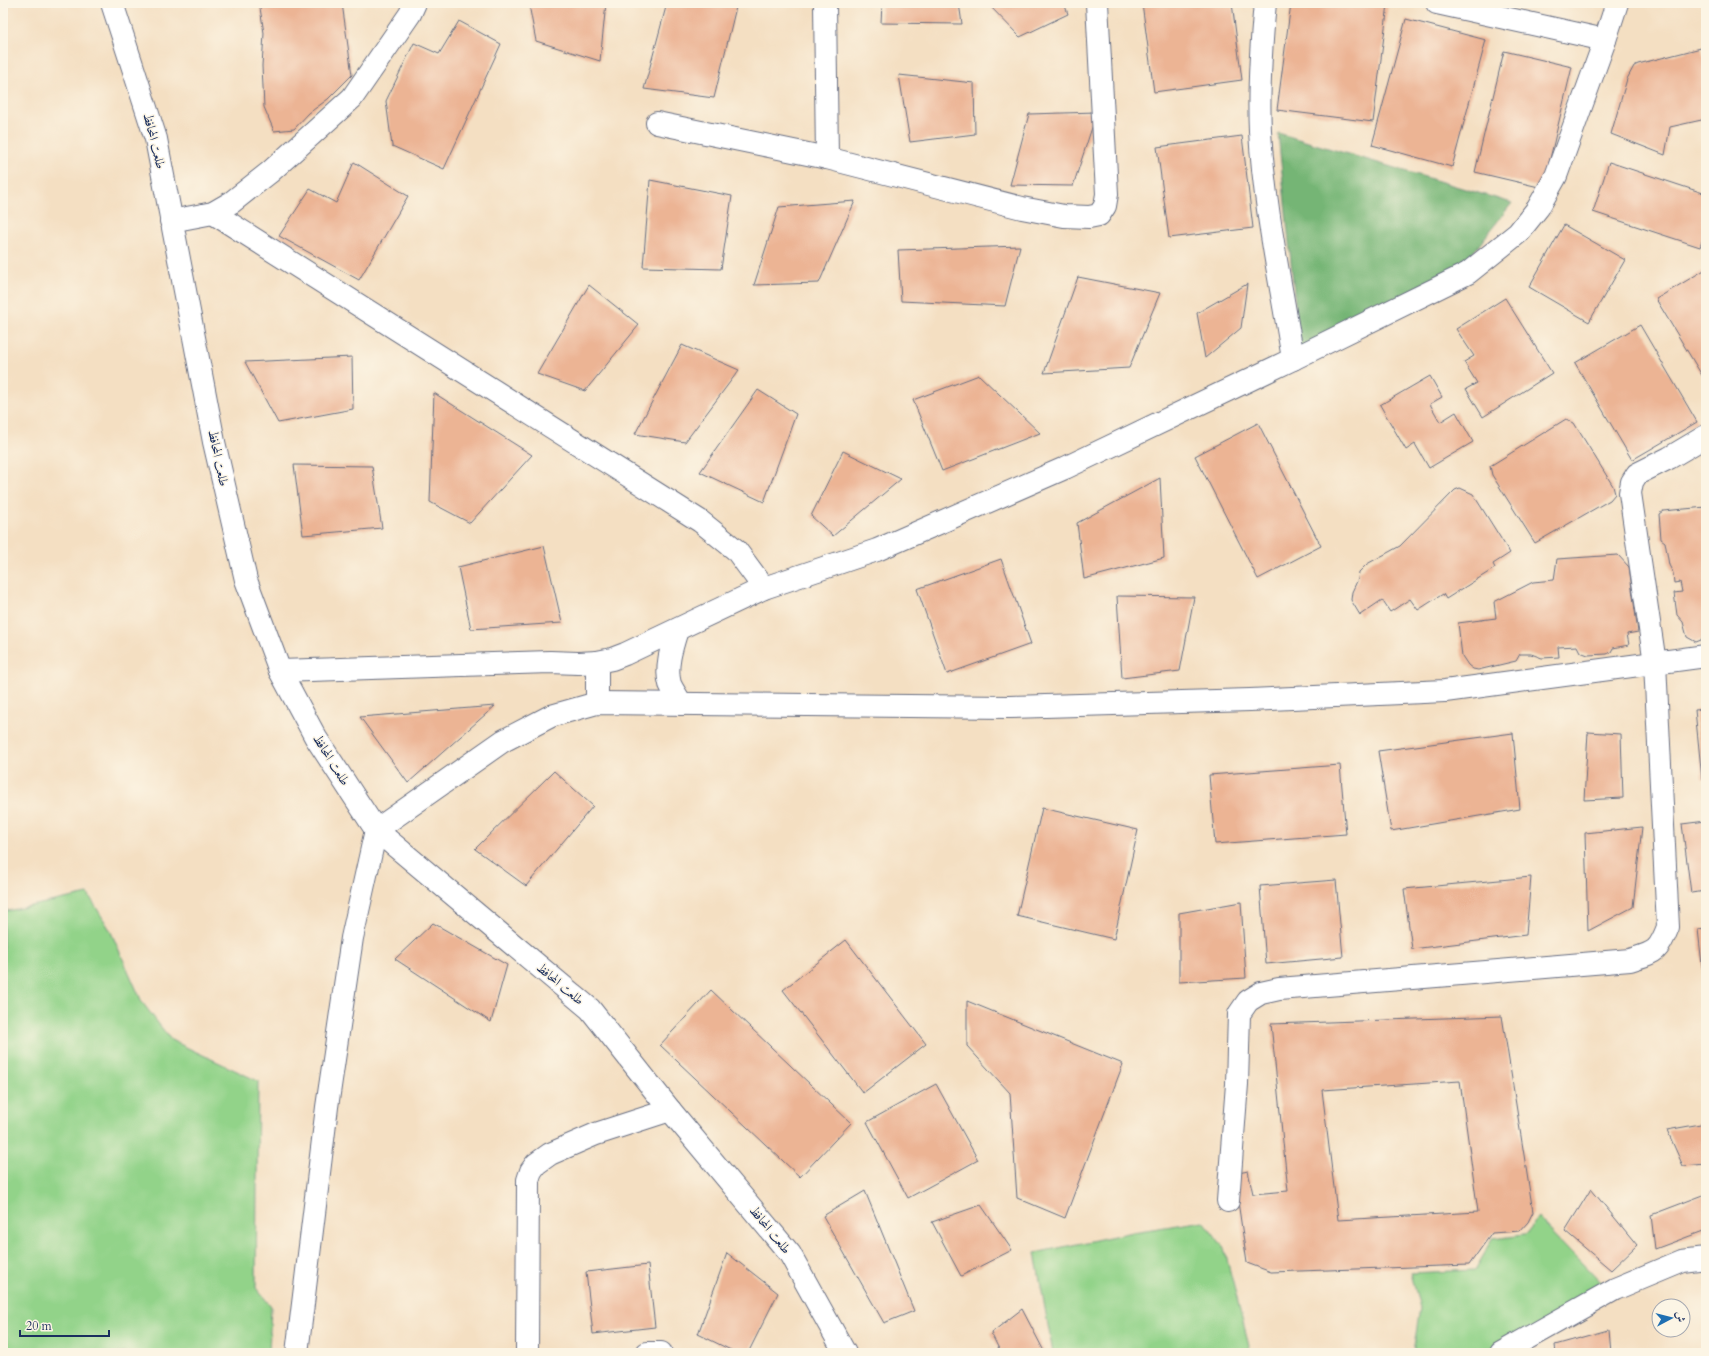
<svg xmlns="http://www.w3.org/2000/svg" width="1709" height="1356" font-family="Cardo,Amiri,serif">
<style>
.green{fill:#92d389;stroke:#568174}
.forest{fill:#75b575;stroke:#48726a}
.building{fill:#ecb494;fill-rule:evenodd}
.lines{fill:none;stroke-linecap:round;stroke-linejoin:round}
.minor-casing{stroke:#676d81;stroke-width:24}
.tertiary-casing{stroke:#676d81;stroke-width:24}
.minor{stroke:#fff;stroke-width:22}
.tertiary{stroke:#fff;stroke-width:22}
.labels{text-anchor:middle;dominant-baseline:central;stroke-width:3;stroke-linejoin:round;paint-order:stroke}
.street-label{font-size:13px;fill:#1b2f5e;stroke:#fcf5e5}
</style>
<rect width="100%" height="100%" fill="#fcf5e5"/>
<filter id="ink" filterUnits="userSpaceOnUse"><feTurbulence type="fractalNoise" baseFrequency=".025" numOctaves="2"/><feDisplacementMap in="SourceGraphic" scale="8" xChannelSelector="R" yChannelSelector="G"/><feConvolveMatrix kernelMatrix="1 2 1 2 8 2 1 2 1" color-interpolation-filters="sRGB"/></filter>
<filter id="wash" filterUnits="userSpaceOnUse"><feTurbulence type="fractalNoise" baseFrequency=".012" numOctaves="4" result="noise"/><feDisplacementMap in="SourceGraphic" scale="16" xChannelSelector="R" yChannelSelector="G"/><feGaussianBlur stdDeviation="0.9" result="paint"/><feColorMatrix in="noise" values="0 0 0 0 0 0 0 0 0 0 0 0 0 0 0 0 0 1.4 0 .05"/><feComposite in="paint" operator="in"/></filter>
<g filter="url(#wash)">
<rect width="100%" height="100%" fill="#f4dfc2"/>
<g class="green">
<polygon points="88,894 110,930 142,1002 171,1040 258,1081 256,1288 271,1306 269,1353 3,1353 3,899 7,911"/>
<polygon points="1538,1218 1605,1287 1491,1353 1413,1353 1420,1308 1411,1273 1475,1270 1493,1239 1525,1235"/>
<polygon points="1204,1221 1224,1248 1251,1353 1053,1353 1035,1253 1133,1232"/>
</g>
<polygon class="forest" points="1278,133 1512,203 1465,263 1300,352"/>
<g id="blocks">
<g class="building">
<polygon points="264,3 342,3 352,75 328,99 309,113 294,129 274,131 264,107 262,66 264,33 260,8"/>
<polygon points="531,3 606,3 600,61 536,41 530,10"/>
<polygon points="667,3 737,3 714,98 644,89"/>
<polygon points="882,3 959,3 962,24 881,23"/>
<polygon points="987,3 1064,3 1068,14 1020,37"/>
<polygon points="1142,3 1232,3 1242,80 1154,92"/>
<polygon points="1291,3 1388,4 1373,122 1277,110"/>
<polygon points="1406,19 1486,40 1452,167 1372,145"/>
<polygon points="459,21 501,44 444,169 392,146 386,101 414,43 439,54"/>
<polygon points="1701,48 1706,64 1706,119 1670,127 1665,155 1611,134 1627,79 1634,66 1638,64"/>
<polygon points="1504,51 1572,67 1543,188 1475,172"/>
<polygon points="899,75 974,83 975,134 910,142"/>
<polygon points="1097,112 1073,186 1010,185 1029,114"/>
<polygon points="1242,136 1253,228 1169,238 1157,147"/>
<polygon points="354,162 408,196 359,280 279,236 310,189 336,203"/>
<polygon points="1609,162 1706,194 1706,230 1700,247 1593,212"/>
<polygon points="650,180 732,196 721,269 643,267"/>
<polygon points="855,201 819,283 754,285 779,207"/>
<polygon points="1564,225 1625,260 1589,322 1529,287"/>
<polygon points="1020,246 1005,306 901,301 898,250"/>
<polygon points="1706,269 1706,382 1656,299"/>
<polygon points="1078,277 1160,293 1129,368 1044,373"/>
<polygon points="1247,284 1241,328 1205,358 1197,313"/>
<polygon points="589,285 639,325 585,391 537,374"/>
<polygon points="1505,298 1552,373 1483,417 1466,389 1477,383 1464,362 1474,356 1456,329"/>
<polygon points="1640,325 1697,422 1632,460 1575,363"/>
<polygon points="682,345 739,370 685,442 635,434"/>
<polygon points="352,357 353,409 278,423 245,362"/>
<polygon points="979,375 1040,433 942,471 913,400"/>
<polygon points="1430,376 1442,397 1430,404 1440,422 1456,412 1473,442 1429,468 1415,444 1406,450 1380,405"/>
<polygon points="758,390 796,414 764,502 700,472"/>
<polygon points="434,393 532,455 470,523 430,502"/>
<polygon points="1566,419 1574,423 1613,486 1615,494 1610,500 1535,543 1492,475 1490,466"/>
<polygon points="1258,423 1321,546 1258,579 1195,456"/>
<polygon points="843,451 901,479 833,536 811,516"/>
<polygon points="294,465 372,466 382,528 303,535"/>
<polygon points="1160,478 1164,558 1084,579 1077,523"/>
<polygon points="1460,488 1473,494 1510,553 1493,564 1495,568 1446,599 1443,594 1418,610 1410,599 1390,612 1382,600 1360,615 1351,600 1352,592 1358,579 1359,572 1367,564 1400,546 1455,490"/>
<polygon points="1706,507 1706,630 1701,640 1696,642 1687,637 1683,622 1677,615 1674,593 1682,592 1680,582 1674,583 1673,573 1669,565 1665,542 1661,539 1659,514 1663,511"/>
<polygon points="544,546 562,623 471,629 458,567"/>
<polygon points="1618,555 1629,567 1638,632 1627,634 1629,645 1613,648 1611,652 1607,654 1588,655 1580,652 1577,646 1558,647 1559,657 1542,658 1531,654 1520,654 1516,661 1478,670 1473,669 1468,665 1462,656 1458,623 1496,618 1494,602 1533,582 1554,580 1557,559"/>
<polygon points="1001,559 1031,644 947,674 917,589"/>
<polygon points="1117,596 1194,597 1180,671 1122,678"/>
<polygon points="495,706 408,783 360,717"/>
<polygon points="1706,709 1706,779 1702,779 1695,710"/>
<polygon points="1588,732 1621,734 1623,798 1584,800"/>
<polygon points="1513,733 1520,809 1391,831 1378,751"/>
<polygon points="1340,765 1346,834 1215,844 1209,775"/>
<polygon points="554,771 593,806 526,886 475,849"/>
<polygon points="1042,808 1138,830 1114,939 1017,916"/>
<polygon points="1706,821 1706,891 1691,893 1682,824"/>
<polygon points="1642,827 1633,907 1588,931 1585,833"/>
<polygon points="1531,877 1526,935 1412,949 1404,889"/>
<polygon points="1336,880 1343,957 1266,964 1260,886"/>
<polygon points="1241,902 1246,978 1179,982 1179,913"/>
<polygon points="433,923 507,965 491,1022 395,959"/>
<polygon points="1706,928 1706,992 1705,992 1698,929"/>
<polygon points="846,940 926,1044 863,1093 783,990"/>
<polygon points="711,990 851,1123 800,1177 660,1045"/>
<polygon points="967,1001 1123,1064 1065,1218 1017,1198 1010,1093 967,1046"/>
<path d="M1502 1016 1533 1212 1528 1222 1520 1231 1492 1233 1469 1265 1271 1272 1247 1263 1234 1174 1248 1171 1253 1194 1288 1191 1271 1024ZM1460 1081 1478 1212 1338 1220 1322 1090Z"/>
<polygon points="936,1084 978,1160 908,1198 867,1122"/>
<polygon points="1706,1123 1706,1164 1683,1166 1667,1130"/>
<polygon points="1591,1189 1637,1245 1611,1270 1565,1231"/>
<polygon points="865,1191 914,1311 884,1323 823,1216"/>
<polygon points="1706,1194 1706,1230 1655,1249 1651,1215"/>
<polygon points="981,1205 1012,1250 961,1276 932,1222"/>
<polygon points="727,1253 778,1293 748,1353 737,1353 698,1334"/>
<polygon points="648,1265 655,1327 593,1334 586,1272"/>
<polygon points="1022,1309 1045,1353 1001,1353 991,1333"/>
<polygon points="1609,1330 1611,1353 1556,1353 1555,1345"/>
</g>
</g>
</g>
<g filter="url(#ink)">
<use href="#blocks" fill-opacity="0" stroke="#676d81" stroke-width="1"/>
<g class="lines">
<g class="minor-casing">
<g id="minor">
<polyline points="825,3 827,158"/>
<path d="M1265 3C1261 46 1258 88 1260 131 1264 207 1281 284 1293 359"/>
<polyline points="1437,3 1605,40"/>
<polyline points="657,123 827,158 1022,208 1064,216 1089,217 1099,215 1105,206 1107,194 1097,3"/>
<polyline points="213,213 700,521 736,550 764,588"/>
<polyline points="171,221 213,213 232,202 270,172 352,98 410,14 415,3"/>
<path d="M677 630C672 646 665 667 670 684 673 691 678 697 681 704"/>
<polyline points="280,671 550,662 578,663 597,662"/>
<polyline points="597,703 597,662 612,659 625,654 764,588 877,550 1065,468 1293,359 1468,273 1518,233 1538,208 1556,176 1605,40 1617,3"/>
<path d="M1228 1201 1237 1084 1239 1014 1248 1001 1261 993 1279 989 1630 960C1655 952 1658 953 1668 927L1655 663 1630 493 1632 482 1637 474 1669 458 1706 436"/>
<polyline points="297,1353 327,1107 352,938 376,830 503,741 551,716 597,703 1010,707 1250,700 1445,691 1706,656"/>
<polyline points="527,1353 528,1180 531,1171 536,1164 550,1154 596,1134 670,1110"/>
<polyline points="647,1353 661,1353"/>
<polyline points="1501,1353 1615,1289 1682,1261 1706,1258"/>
</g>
</g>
<g class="tertiary-casing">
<polyline id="tertiary" points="112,3 156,139 214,442 246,580 280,671 316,738 376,830 590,1009 670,1110 790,1254 845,1353"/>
</g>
<use href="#minor" class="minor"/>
<use href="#tertiary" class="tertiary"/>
</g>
</g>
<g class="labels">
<g class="street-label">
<text transform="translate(154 141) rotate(76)">طلعت المحافظ</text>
<text transform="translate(218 458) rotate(78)">طلعت المحافظ</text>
<text transform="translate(331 760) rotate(58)">طلعت المحافظ</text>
<text transform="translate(560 984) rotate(40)">طلعت المحافظ</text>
<text transform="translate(770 1230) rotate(51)">طلعت المحافظ</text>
</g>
</g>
<rect width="1709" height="1356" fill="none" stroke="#fcf5e5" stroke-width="16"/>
<g transform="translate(1671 1318) rotate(83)"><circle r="19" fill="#fcf5e5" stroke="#a2a6af"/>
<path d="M0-3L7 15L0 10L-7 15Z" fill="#1f6fb2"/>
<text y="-6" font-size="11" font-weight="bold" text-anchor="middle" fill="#1b2f5e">ش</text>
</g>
<path d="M20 1330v6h89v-6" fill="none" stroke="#1b2f5e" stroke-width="2"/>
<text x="26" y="1330" font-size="12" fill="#1b2f5e" stroke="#fcf5e5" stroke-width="3" paint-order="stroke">20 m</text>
</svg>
